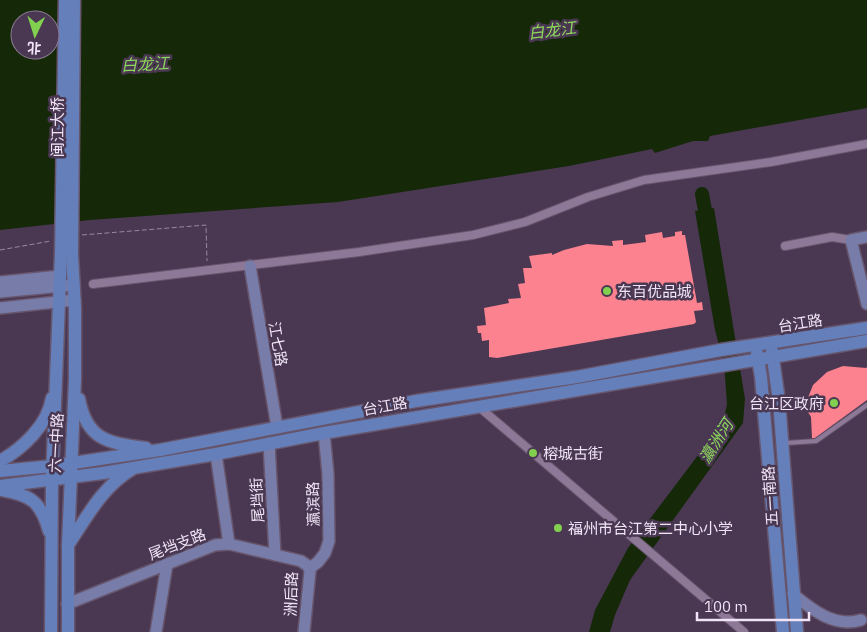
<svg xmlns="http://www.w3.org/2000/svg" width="867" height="632" font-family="'IBM Plex Sans','Noto Sans SC',sans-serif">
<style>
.water{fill:#152909;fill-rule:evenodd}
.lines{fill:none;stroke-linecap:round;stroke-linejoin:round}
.river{stroke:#152909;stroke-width:14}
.building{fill:#fb828e}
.lane-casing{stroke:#66556c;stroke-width:6}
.street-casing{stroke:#66556c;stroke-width:10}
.secondary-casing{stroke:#66556c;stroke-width:14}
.primary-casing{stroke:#66556c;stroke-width:15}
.path{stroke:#98889f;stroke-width:1;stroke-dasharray:5 2.5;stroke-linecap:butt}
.lane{stroke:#8d7897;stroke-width:4}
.street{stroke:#8d7897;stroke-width:8}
.secondary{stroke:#787ca8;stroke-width:11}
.primary{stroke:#647fb9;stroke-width:12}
.primary-bridge-casing{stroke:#66556c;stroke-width:15;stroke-linecap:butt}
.primary-bridge{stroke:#647fb9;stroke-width:12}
.poi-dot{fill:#82d04f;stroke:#4a3752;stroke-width:2}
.labels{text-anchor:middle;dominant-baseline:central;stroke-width:5;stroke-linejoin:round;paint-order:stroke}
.street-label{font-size:15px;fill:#f0e4f6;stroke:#4a3752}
.poi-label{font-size:15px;fill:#f0e4f6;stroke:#4a3752;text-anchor:start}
.water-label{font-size:16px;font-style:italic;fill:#8dda5c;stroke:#4a3752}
</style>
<rect width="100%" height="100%" fill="#4a3752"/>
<g class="water">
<path d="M0 0H867V108L710 136 708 141H693L655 153 652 149 569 166 338 202 90 220 0 230ZM20 20H50V50H20Z"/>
<polygon points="714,208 745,399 743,423 630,580 615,615 610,632 589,632 595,610 628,548 723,422 727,404 724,364 715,330 695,211"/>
</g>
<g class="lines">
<polyline class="river" points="702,194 708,227"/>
</g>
<g class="building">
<polygon points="682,231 682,235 685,235 697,303 702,302 703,310 694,311 696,322 694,324 497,358 489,357 489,340 482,341 481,333 478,333 477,326 486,325 484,308 509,303 508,299 521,298 518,284 525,283 523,268 532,268 529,256 552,253 552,255 564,250 587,244 613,246 612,241 623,240 623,245 646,242 645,235 662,232 663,238 675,236 675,232"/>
<polygon points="843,366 866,368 867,367 867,400 815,438 812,438 811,417 806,409 807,400 813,385 827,372"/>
</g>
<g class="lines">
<g class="lane-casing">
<polyline id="lane" points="786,443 816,441 867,405"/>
</g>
<g class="street-casing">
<g id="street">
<polyline points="785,246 832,237 851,240"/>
<polyline points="93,284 359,252 473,235 525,222 588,197 644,180 771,162 867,144"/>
<polyline points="479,407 744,632"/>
</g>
</g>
<g class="secondary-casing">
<g id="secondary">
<polyline points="867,237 851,240 867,304"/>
<polyline points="250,266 277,427"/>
<polyline points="0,282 60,276"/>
<polyline points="0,292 74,285"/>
<polyline points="0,308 75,300"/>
<polyline points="269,443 275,555"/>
<polyline points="216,454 229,544"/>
<polyline points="310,568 318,562 325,553 329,541 328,474 324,433"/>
<path d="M793 594C812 610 835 628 861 620"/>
<polyline points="67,604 215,545 229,544 301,561 308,566 310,571 304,632"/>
<polyline points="156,632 167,564"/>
</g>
</g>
<g class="primary-casing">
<g id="primary">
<polyline points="772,351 779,401 797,632"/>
<polyline points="757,353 761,377 783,632"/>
<path d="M79 399C87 441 109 443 146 448"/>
<path d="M0 461C22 449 48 425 52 398"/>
<polyline points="0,471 53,466 160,450 416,401 577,377 721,350 867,328"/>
<polyline points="0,486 103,473 216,454 324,433 867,341"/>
<path d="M2 490C31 495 41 502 49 531"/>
<path d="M68 545C87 517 102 487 132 469"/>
<polyline points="51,632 52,479 61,253"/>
<polyline points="68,632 68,545 75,379 75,308 72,255"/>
</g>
</g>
<g class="path">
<polyline points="82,235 206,225 207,261"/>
<polyline points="0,250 51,241"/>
</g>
<use href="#lane" class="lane"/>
<use href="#street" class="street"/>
<use href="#secondary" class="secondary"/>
<use href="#primary" class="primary"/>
<g class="primary-bridge-casing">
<g id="primary-bridge">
<polyline points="61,253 65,0"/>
<polyline points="72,255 74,0"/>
</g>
</g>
<use href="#primary-bridge" class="primary-bridge"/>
</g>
<g class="poi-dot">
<circle cx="607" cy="291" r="5"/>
<circle cx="834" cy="403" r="5"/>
<circle cx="533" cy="453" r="5"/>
<circle cx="558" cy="528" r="5"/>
</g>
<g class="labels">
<g class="street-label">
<text transform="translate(57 127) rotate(-90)">闽江大桥</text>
<text transform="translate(800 323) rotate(-9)">台江路</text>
<text transform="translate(278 344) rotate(80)">江七路</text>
<text transform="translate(385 406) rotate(-10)">台江路</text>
<text transform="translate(56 443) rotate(-87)">六一中路</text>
<text transform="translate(770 496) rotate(-94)">五一南路</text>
<text transform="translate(257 500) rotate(-93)">尾垱街</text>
<text transform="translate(313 504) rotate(-91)">瀛滨路</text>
<text transform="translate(177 544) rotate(-21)">尾垱支路</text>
<text transform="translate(291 594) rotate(-88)">洲后路</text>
</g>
<g class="poi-label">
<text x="617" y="291">东百优品城</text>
<text x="824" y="403" text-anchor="end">台江区政府</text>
<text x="543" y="453">榕城古街</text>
<text x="568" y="528">福州市台江第二中心小学</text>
</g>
<g class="water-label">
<text transform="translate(552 30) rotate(-7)">白龙江</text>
<text transform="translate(145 64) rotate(-3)">白龙江</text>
<text transform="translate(716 441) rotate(-58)">瀛洲河</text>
</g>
</g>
<g transform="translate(35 35) rotate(184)"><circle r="24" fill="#4a3752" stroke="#8c7c94"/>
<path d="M0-4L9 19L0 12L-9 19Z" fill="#82d04f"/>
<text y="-8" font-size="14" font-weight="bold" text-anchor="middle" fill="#f0e4f6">北</text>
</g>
<path d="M697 612v8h112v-8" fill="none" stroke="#f0e4f6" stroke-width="2.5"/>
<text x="704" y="612" font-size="15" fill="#f0e4f6" stroke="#4a3752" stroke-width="4" paint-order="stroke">100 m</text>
</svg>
